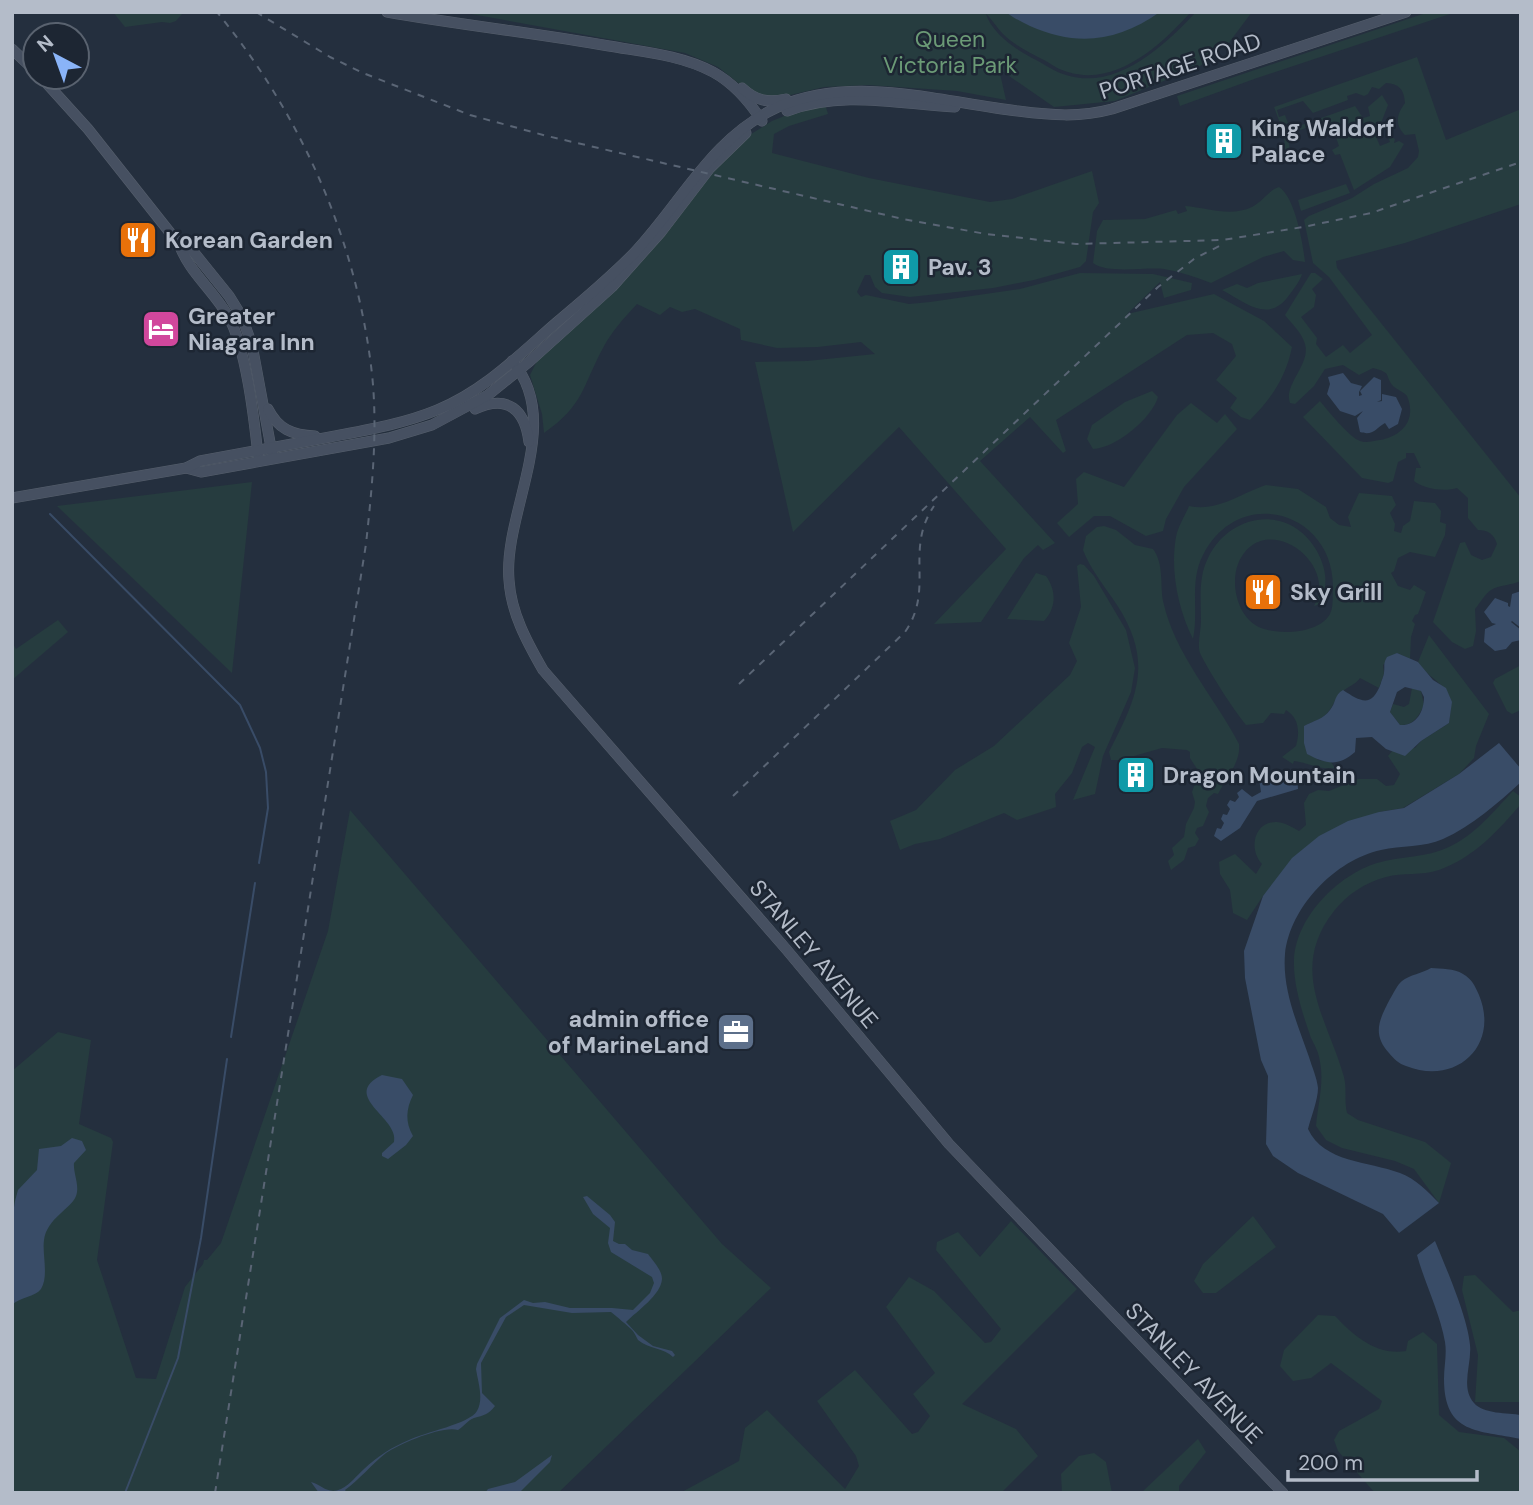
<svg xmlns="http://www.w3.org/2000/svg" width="1533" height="1505" font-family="'DM Sans',sans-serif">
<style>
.green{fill:#263c3f}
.water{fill:#394c67;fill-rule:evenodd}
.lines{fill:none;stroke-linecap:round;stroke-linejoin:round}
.stream{stroke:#394c67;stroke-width:2}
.secondary-casing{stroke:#565f6c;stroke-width:11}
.secondary{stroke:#465061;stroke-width:10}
.rail{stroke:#5a6575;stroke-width:2;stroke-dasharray:7 7;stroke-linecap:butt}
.labels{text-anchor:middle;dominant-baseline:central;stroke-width:5;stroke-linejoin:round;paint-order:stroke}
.park-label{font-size:23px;fill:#6b9a76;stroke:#1d2633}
.street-label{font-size:23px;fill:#b4bcc9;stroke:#1d2633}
.poi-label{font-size:23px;font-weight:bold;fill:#b4bcc9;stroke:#1d2633;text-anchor:start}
</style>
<rect width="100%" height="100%" fill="#242f3e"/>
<g class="green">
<polygon points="113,12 181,12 182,14 176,21 170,23 162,22 125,27"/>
<path d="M460 12H1191C1161 45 1116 87 1068 72 1059 70 1051 64 1044 60 1030 53 1014 45 1003 34 997 28 992 19 986 14 992 33 1015 49 1032 58 1043 63 1054 72 1066 75 1117 91 1164 46 1196 12H1252L1228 44 1215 48 1209 60 1200 66 1115 101 1054 107 999 69 1006 100 957 91 868 85 824 87 778 98 751 93 718 67 685 53Z"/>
<polygon points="1429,12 1456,12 1257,78 1180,106 1177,96"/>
<path d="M1417 57 1446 140 1521 109V204L1405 243 1336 261 1337 268 1521 498V581C1512 585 1499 585 1491 590 1485 594 1480 603 1475 609L1476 631 1473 646 1465 649 1452 642 1433 622 1460 543 1465 542 1471 555 1482 560 1491 557 1497 544C1494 534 1488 530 1478 530L1468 518V498L1457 488C1445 492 1424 489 1414 481L1416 468H1421L1414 453H1406V458L1398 462 1393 481 1388 483 1362 478 1303 417 1320 401C1326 409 1350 437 1358 440 1365 444 1372 441 1380 440 1402 436 1417 420 1407 396 1403 391 1397 390 1393 386 1384 375 1393 373 1373 368L1359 375 1343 365 1325 369 1314 386 1295 404 1290 403C1283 385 1311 364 1305 344 1302 333 1292 324 1285 315L1311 273H1315L1323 279 1312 289 1316 295 1314 307 1301 317 1317 338 1316 344 1326 357 1343 345 1350 353 1372 335 1329 277 1313 263 1304 220 1309 216 1352 198 1374 184 1408 168 1418 157 1419 151 1415 134 1405 135C1394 124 1397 114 1405 103 1404 89 1399 84 1386 83L1379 89 1372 87 1368 94 1364 96 1356 93 1347 96 1348 100 1313 113 1303 101 1277 110 1279 117 1285 115 1288 123 1281 126 1274 107Z"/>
<polygon points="1382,95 1388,105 1381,123 1372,129 1373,133 1380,137 1377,139 1380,146 1390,142 1387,135 1395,139 1394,143 1399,141 1404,144 1390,167 1354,190 1340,154 1335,155 1332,150 1339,146 1332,126 1323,121 1293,133 1288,139 1292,161 1286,161 1284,136 1290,129 1355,106 1363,118 1370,116 1368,107"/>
<path d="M825 104 828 114 789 126 774 134 772 153 869 178 990 202 1012 199 1092 171 1099 203 1093 212 1086 261 1080 267 1034 280 993 288 910 297 882 293 875 287 870 275H865L857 292 861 297 866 295 909 304 930 302 1020 289 1080 273 1153 274 1192 283 1191 290 1164 298 1160 282 1127 314 1214 294 1264 321 1292 347C1286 377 1272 398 1250 420L1241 417 1230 408 1237 398 1216 380 1236 356 1232 344 1213 333 1187 335 1056 420 1066 451 1063 453 1030 417 980 461 1055 543 1043 550 1038 545 1024 558 981 622 934 624 1006 549 899 427 793 532 755 362 807 361 875 354 861 342 818 347 777 348 741 340 740 329 695 309 682 312 670 307 660 315 637 304C624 318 612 331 603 348 582 387 584 405 544 433L542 414 530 375 539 357 712 170 748 136 772 121 799 110Z"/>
<polygon points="1346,184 1350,193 1301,211 1298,200"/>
<path d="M1279 187C1295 197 1303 243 1305 262L1293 260 1284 251 1263 257 1211 283C1196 277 1181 272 1164 269 1145 267 1107 274 1093 263L1097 231 1103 220 1145 219 1176 210 1178 214 1187 211 1185 206C1208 208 1231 217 1252 207 1263 201 1269 190 1279 187Z"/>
<path d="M1302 274C1300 281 1295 287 1290 294 1269 324 1248 304 1222 290L1237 284 1247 288 1258 283Z"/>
<path d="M1152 391 1158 397C1152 418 1116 448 1093 449L1087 439 1092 425 1125 402Z"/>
<polygon points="1191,403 1217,423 1225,414 1237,429 1184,487 1166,519 1163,531 1146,536 1110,516 1094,516 1069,537 1057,523 1078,504 1076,479 1084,472 1124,487 1177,415"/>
<polygon points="252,482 232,673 57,506"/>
<path d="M1266 485 1298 489 1326 507 1330 518 1339 525 1351 527 1348 517 1359 493 1392 496 1396 505 1390 513 1395 524 1394 531 1401 533 1403 526 1410 521 1414 501 1435 503 1441 511 1440 522 1446 524 1445 535 1435 557 1410 552 1398 558 1394 571 1391 573 1398 586 1410 590 1414 585 1426 592 1418 614 1415 615 1412 621 1415 624 1411 637 1410 659 1397 653 1383 665 1384 674 1379 688 1360 678C1354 686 1348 686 1342 692 1335 697 1334 705 1329 711 1323 719 1313 722 1304 726V742L1318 760 1331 762 1335 768C1320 770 1309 763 1294 761L1293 764 1282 757 1296 746C1300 732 1299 718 1286 710L1284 714 1271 713 1263 723 1246 725C1234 711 1208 670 1200 653 1197 644 1201 631 1201 621 1201 600 1198 578 1208 558 1231 511 1292 504 1318 553 1327 571 1328 586 1320 604L1314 606C1340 562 1262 507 1238 564 1230 585 1238 619 1261 628 1279 635 1319 634 1330 614 1334 606 1332 596 1333 588 1334 511 1239 484 1203 555 1189 582 1199 611 1193 639 1178 609 1170 570 1176 537 1178 526 1185 516 1189 506 1218 512 1239 494 1266 485Z"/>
<path d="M1104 526 1116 530 1135 545 1153 549C1164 564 1160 583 1163 601 1175 655 1214 696 1239 744 1241 762 1227 776 1218 794L1214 793 1208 798 1206 806 1209 812 1203 826 1197 828 1195 833 1199 839 1195 846 1188 848 1184 860 1171 870 1168 861 1174 855 1172 848 1184 837 1186 824 1194 808 1195 802 1192 792 1199 772 1190 758V752L1187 750 1162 748 1120 760H1111L1109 752C1137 698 1154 662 1117 605 1106 588 1090 569 1083 550L1086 536 1097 527Z"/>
<polygon points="1080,564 1084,565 1094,576 1126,630 1135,668 1131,692 1103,756 1095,794 1073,800 1095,747 1088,743 1082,747 1072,773 1055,794 1056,807 1017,820 1004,813 940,839 915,844 900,850 890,821 916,810 955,770 994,746 1070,675 1077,661 1069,643 1081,607 1077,566"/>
<path d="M1036 573 1046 576C1056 590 1057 607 1044 621L1007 619Z"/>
<polygon points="58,620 68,632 12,680 12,642 16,649"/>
<path d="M1429 635 1489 714 1476 746 1474 758 1459 774 1403 808 1379 812 1263 896 1247 920 1233 913 1230 890 1220 874 1219 862 1235 854 1256 874 1262 864C1248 849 1254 821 1277 822 1286 823 1292 827 1299 831L1306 825 1304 803 1309 794 1318 790 1329 791 1358 779H1377L1386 786 1394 785 1400 774 1388 756 1393 750 1415 748 1421 741 1449 723C1456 681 1438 690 1418 662Z"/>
<polygon points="1521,665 1521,710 1512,714 1507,711 1493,683 1495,679"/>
<path d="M1412 688 1421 691 1424 705C1419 716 1413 726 1400 725L1390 712 1393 704 1404 707 1409 704Z"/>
<path d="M1513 791 1521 797V804C1498 831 1473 858 1439 870 1422 876 1403 872 1386 877 1366 882 1346 895 1334 911 1288 970 1327 1017 1344 1077 1347 1089 1344 1101 1347 1113L1358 1120 1425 1142 1451 1163 1439 1203 1414 1169 1395 1161 1342 1148 1326 1140 1316 1126C1318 1103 1325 1081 1319 1057 1318 1051 1314 1044 1311 1038 1303 1015 1293 985 1294 960 1296 917 1338 875 1377 863 1401 856 1426 858 1449 847 1475 835 1494 811 1513 791Z"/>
<polygon points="350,810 722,1244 771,1288 558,1493 12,1493 12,1071 58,1032 91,1040 79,1124 111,1138 113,1142 97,1260 136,1378 156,1379 185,1287 203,1264 204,1260 207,1260 221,1243 328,931"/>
<polygon points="1253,1216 1276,1247 1216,1293 1203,1293 1194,1281 1203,1264"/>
<polygon points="1011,1221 1077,1289 962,1404 1016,1429 1038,1456 1001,1493 680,1493 739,1461 745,1428 767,1410 845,1489 859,1466 856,1456 817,1401 855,1370 912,1434 918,1432 930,1416 913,1394 935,1373 886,1307 909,1277 934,1291 985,1343 991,1342 1001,1329 936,1250 937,1242 958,1232 980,1257"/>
<polygon points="1475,1275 1513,1312 1521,1310 1521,1402 1475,1402 1478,1355 1462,1290 1464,1276"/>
<path d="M1318 1315 1335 1316C1354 1336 1377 1356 1406 1351L1408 1341 1423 1332 1437 1344 1439 1415 1459 1432 1504 1438 1521 1452V1493H1375L1338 1451 1334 1440 1339 1431 1379 1409 1382 1401 1331 1363 1311 1378 1293 1381 1280 1366 1284 1350Z"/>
<polygon points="1198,1439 1206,1452 1179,1486 1179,1493 1141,1493"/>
<polygon points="1094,1453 1106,1462 1112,1493 1062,1493 1061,1474 1079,1456"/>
</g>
<g class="water">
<path d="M1006 12H1160C1117 42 1077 47 1030 26 1022 22 1013 18 1006 12Z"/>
<path d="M1343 373 1351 383 1362 386 1359 392V396L1362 395 1360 391 1374 377 1381 380V400L1377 402 1382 401V394L1396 397 1402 409 1398 424 1389 429 1385 423C1375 429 1373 436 1360 432L1357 418 1363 411 1355 416 1340 411 1327 394 1330 384 1328 377Z"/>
<polygon points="1521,591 1521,628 1512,621 1511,622 1521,630 1521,640 1512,642 1506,649 1495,651 1484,642 1485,629 1496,624 1492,623 1484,612 1495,598 1508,603 1508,606 1510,607 1512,594"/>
<path d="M1397 653 1418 662 1433 680 1446 688 1452 702 1449 723 1421 741 1405 756 1386 749 1372 737 1356 738 1355 752C1338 767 1326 764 1307 754L1304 743V726C1313 721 1324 719 1330 710 1336 703 1334 695 1343 690 1361 702 1372 708 1381 683 1381 682 1384 675 1384 673 1385 665 1383 664 1387 657ZM1405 687 1421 691 1424 697C1424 712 1416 726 1400 725L1390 712 1397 692Z"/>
<path d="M1499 743 1521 769V782C1498 803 1472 826 1443 839 1424 848 1401 845 1381 850 1335 860 1290 907 1285 954 1282 990 1298 1025 1309 1057 1312 1067 1317 1078 1318 1088 1318 1100 1311 1117 1308 1129 1324 1163 1368 1161 1400 1173 1416 1179 1427 1191 1439 1203L1399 1233 1383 1214 1298 1173 1273 1156 1266 1144 1268 1076 1261 1060 1245 978 1244 951 1263 896 1292 858 1319 836 1348 821 1379 812 1404 808 1459 774Z"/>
<polygon points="1275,775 1281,775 1282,780 1289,779 1291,775 1297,777 1298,789 1257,801 1240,828 1221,841 1214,836 1217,828 1221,829 1224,823 1221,819 1223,814 1227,815 1230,809 1227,805 1230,800 1235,802 1239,797 1237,793 1242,789 1252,797 1261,792 1259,779 1265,777 1268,781 1274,780"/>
<path d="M1431 968C1441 969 1454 968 1463 974 1472 979 1475 986 1479 995 1500 1046 1456 1086 1406 1066 1399 1064 1394 1059 1389 1053 1372 1034 1379 1020 1390 999 1393 994 1397 985 1402 981 1409 975 1423 973 1431 968Z"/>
<path d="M382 1075 402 1079 413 1095C406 1109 405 1122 413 1136L406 1145 388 1159 382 1156V1153L394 1142C400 1118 339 1096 382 1075Z"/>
<path d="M72 1138 82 1141 86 1150 74 1163C73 1173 80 1186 76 1196 71 1209 47 1218 44 1240 42 1254 49 1276 41 1289 35 1297 20 1297 12 1305V1220L15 1201 18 1190 37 1170 39 1149 61 1146Z"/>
<path d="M587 1196 610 1215 615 1222 613 1241 619 1244H625L632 1250 648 1254C653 1261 662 1270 662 1279 661 1295 637 1311 626 1322L638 1335 653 1346 672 1351 675 1355 673 1357C664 1348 649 1349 638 1340 636 1337 635 1333 632 1330 628 1326 617 1317 611 1312L572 1313 524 1305 506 1317 481 1363 482 1393 495 1406C488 1415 484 1415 474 1418 468 1420 463 1427 458 1430 443 1425 399 1444 386 1453 371 1465 360 1479 345 1490L347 1493H319L311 1482C322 1485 328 1495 341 1489 351 1484 356 1476 364 1469 378 1456 392 1447 409 1440 425 1432 469 1424 477 1411 484 1399 478 1382 476 1369L477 1364 500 1318 524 1300 533 1303 545 1302 570 1308H612L633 1310 650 1293 654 1283 652 1277 611 1252 608 1243 610 1228 593 1214 583 1197Z"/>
<path d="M1435 1241C1446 1268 1468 1318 1470 1345 1472 1364 1460 1387 1474 1403 1483 1414 1508 1413 1521 1415V1439C1479 1430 1444 1435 1444 1379 1444 1366 1447 1355 1445 1342 1440 1313 1425 1284 1417 1255Z"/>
<polygon points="552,1455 550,1462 520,1492 485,1493 488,1489 515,1482"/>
</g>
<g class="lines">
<g class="stream">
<polyline points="50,514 240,705 260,748 266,772 268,808 259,863"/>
<polyline points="231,1037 255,883"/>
<polyline points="125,1493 178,1358 201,1238 227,1059"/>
</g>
<g class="secondary-casing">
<g id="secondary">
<path d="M387 12C461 25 535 33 609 46 644 52 681 55 713 72 733 83 749 101 762 121"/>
<polyline points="12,49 35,71"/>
<path d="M41 77 88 129 179 244C189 272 213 290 228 316 246 347 254 418 258 455"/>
<path d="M742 88C756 101 768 103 786 99"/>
<path d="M787 111C842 90 898 104 955 107"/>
<polyline points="179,244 192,250 229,296 242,317 252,345 272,453"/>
<path d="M512 361C565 422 503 512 509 580 511 613 527 642 543 670L786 949 949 1144 1283 1493"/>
<path d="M268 409C278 429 292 435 315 436"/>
<path d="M475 409C508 394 525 410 529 442"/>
<polyline points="186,468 201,472 389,438 432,425 488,395 530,361 612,287 661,232 710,168 746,133"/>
<path d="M12 498 186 468 200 461C243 453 287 445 330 437 366 430 403 424 437 410 484 391 519 355 556 323 583 300 610 278 635 252 682 202 712 137 778 107 854 74 940 102 1018 111 1050 115 1079 118 1112 109L1406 12"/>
</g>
</g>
<use href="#secondary" class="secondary"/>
<g class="rail">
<polyline points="256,12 330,57 363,73 470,115 547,136 903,219 986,234 1076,244 1223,240 1303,227 1371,213 1521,162"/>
<polyline points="739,684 1158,287 1194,259 1223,244"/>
<path d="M733 796 905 632C935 589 904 550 934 506"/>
<path d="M215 1493 366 544C372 488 378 431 372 374 357 241 302 116 217 12"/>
</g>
</g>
<defs>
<g id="building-square" transform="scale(2.0125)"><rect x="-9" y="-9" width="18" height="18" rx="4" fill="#0f9aa8" stroke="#1d2633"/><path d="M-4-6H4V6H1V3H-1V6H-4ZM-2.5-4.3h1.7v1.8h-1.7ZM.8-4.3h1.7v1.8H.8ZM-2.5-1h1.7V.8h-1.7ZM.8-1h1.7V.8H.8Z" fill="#fff"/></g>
<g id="restaurant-square" transform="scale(2.0125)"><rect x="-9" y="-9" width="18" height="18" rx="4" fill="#e8710a" stroke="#1d2633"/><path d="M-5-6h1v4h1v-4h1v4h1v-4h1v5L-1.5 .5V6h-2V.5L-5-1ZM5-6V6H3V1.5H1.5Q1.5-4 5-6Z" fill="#fff"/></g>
<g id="hotel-square" transform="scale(2.0125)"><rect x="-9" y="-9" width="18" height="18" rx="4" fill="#d1479c" stroke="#1d2633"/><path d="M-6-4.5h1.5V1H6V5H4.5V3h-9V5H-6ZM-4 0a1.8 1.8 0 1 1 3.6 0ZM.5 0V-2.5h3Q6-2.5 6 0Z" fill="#fff"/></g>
<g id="office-square" transform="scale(2.0125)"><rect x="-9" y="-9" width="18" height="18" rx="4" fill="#5c6f8a" stroke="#1d2633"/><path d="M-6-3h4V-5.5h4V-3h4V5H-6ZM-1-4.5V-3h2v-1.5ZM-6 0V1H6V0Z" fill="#fff"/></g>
</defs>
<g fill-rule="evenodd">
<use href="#building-square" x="1224" y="141"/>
<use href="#restaurant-square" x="138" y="240"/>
<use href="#building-square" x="901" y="267"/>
<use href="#hotel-square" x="161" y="329"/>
<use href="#restaurant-square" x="1263" y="592"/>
<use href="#building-square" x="1136" y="775"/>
<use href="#office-square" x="736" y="1032"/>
</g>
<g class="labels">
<g class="park-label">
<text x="950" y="39">Queen<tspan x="950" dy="26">Victoria Park</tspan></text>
</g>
<g class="street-label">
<text transform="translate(1180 66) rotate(-18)">PORTAGE ROAD</text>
<text transform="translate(814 954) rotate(50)">STANLEY AVENUE</text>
<text transform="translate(1194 1373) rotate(46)">STANLEY AVENUE</text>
</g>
<g class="poi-label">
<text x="1251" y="128">King Waldorf<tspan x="1251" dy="26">Palace</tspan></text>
<text x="165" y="240">Korean Garden</text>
<text x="928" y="267">Pav. 3</text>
<text x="188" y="316">Greater<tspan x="188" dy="26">Niagara Inn</tspan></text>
<text x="1290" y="592">Sky Grill</text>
<text x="1163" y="775">Dragon Mountain</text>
<text x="709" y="1019" text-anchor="end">admin office<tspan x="709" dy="26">of MarineLand</tspan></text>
</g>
</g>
<rect width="1533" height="1505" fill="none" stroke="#b4bcc9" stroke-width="28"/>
<g transform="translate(56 56) rotate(319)"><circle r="33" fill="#1d2633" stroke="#59626f" stroke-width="2"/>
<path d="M0-5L12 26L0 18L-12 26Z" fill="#8ab4f8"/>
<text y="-10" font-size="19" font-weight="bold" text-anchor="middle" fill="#b4bcc9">N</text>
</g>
<path d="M1288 1470v10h189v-10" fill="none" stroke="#b4bcc9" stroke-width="3.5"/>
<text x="1298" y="1470" font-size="21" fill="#b4bcc9" stroke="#1d2633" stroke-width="5" paint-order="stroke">200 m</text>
</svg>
